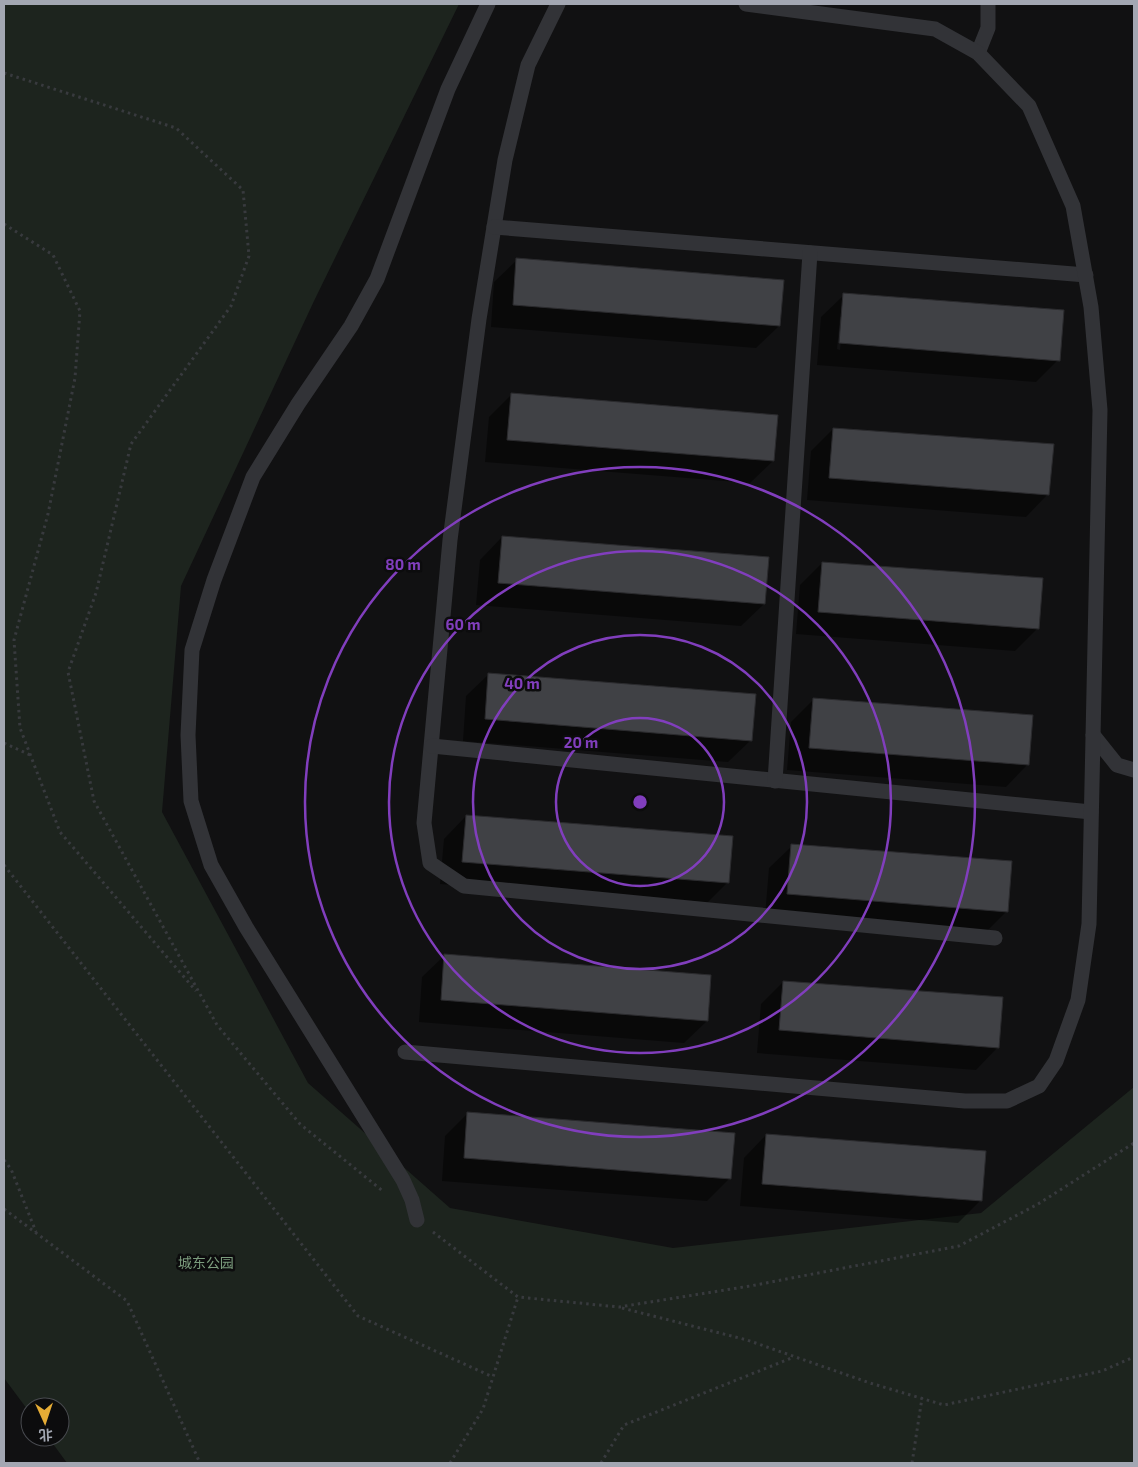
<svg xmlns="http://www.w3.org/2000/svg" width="1138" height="1467" font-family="'Exo 2','Noto Sans SC',sans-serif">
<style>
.green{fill:#1d241e}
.shadow{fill:#0007;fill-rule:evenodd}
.building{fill:#404145;stroke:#2b2b2e}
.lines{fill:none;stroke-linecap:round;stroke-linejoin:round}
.path{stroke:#383a3e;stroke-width:3;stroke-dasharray:2.5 4;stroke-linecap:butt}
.service{stroke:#323337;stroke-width:15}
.ring{fill:none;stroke:#813ebd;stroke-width:2.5}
.labels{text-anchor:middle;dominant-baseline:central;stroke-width:5;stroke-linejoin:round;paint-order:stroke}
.park-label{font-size:14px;fill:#7b9c7d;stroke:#0c0c0d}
.centre{fill:#813ebd;stroke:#0c0c0d;stroke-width:2.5}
.ring-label{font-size:15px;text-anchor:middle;font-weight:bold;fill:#813ebd;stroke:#0c0c0d;stroke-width:5;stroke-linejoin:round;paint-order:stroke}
</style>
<rect width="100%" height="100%" fill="#111112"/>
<polygon class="green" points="4,4 459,4 314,301 181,586 162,812 308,1083 450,1208 673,1248 981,1213 1134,1087 1134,1463 67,1463 48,1437 60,1437 60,1407 30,1407 30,1413 4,1378"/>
<g class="shadow">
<polygon points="517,260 779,326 756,348 491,327 494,282"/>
<path d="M844 295 1058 360 1036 382 817 365 821 317ZM840 317H843L840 350 837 349Z"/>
<polygon points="511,395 773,461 750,483 485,462 489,417"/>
<polygon points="833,429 1048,494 1026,517 807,500 811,451"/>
<polygon points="502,537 764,604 741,626 476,605 480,560"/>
<polygon points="822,563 1038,628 1015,651 796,634 800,585"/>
<polygon points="489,674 751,740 728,762 463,741 466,696"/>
<polygon points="814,699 1028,764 1006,787 787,770 791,722"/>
<polygon points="466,816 728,882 705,905 440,884 444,839"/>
<polygon points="792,846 1007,911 984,934 765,916 769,868"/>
<polygon points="445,955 707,1021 684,1043 419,1022 422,977"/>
<polygon points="783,982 998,1047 976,1070 757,1053 761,1004"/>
<polygon points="468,1113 729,1179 707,1201 442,1181 445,1136"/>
<polygon points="766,1135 981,1200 958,1223 740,1206 744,1158"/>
</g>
<g class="building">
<polygon points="516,258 784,280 780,326 513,305"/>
<polygon points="843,293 1064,310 1060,361 839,343"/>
<polygon points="511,393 778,415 774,461 507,440"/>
<polygon points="833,428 1054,444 1049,495 829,478"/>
<polygon points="502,536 769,557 765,604 498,583"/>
<polygon points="822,562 1043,578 1039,629 818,612"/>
<polygon points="488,673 756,694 752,741 485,719"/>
<polygon points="813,698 1033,715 1029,765 809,748"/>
<polygon points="466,815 733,836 729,883 462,862"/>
<polygon points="791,844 1012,861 1008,912 787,894"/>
<polygon points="444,954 711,975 708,1021 441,1000"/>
<polygon points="783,981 1003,997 999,1048 779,1030"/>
<polygon points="467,1112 735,1133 731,1179 464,1158"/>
<polygon points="766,1134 986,1151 982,1201 762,1184"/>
</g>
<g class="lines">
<g class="path">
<polyline points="4,73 176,128 243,190 249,256 231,306 131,444 96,593 68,672 94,801 217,1025 300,1124 384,1192"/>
<polyline points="4,224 53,255 80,311 75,378 48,514 14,640 20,728 60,832 196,991"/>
<polyline points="4,743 30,755"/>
<polyline points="4,865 358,1316 493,1377"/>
<polyline points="4,1160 11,1169 36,1232"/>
<polyline points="4,1209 127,1301 200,1463"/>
<polyline points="433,1232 518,1297 619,1307 750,1286 959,1246 1038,1204 1134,1143"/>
<polyline points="622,1308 747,1340 870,1383 944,1405 1102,1371 1134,1357"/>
<polyline points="450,1463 483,1409 518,1297"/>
<polyline points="601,1463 624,1425 794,1357"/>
<polyline points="912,1463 922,1398"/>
</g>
<g class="service">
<polyline points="558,4 528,65 505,160 494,227 479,319 450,540 424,823 430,863 464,886 995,938"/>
<polyline points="978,53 988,28 988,4"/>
<polyline points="494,227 1086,275"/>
<polyline points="1093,735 1117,765 1134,770"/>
<polyline points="432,746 1091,812"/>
<polyline points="775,781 810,253"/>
<polyline points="405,1052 965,1101 1007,1101 1039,1086 1056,1061 1078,1000 1089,924 1100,410 1091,307 1073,206 1029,106 978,53 935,29 746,4"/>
<polyline points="417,1220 412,1200 403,1180 246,927 211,865 191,801 188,735 192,650 214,580 253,477 298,404 351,326 377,279 448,89 488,4"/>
</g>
</g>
<g class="ring">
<circle cx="640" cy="802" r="84"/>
<circle cx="640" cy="802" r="167"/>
<circle cx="640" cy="802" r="251"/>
<circle cx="640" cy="802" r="335"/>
</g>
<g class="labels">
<g class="park-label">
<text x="206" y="1262">城东公园</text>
</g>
</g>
<circle cx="640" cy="802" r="8" class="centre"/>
<g class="ring-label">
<text x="403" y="570">80 m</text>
<text x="463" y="630">60 m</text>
<text x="522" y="689">40 m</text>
<text x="581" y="748">20 m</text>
</g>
<rect width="1138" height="1467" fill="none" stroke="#a3a7b2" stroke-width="10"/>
<g transform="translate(45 1422) rotate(177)"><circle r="24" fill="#0c0c0d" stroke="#484a4f"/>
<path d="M0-4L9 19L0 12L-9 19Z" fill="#e6ac35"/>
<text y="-8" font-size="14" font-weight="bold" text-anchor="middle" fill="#a3a7b2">北</text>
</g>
</svg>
